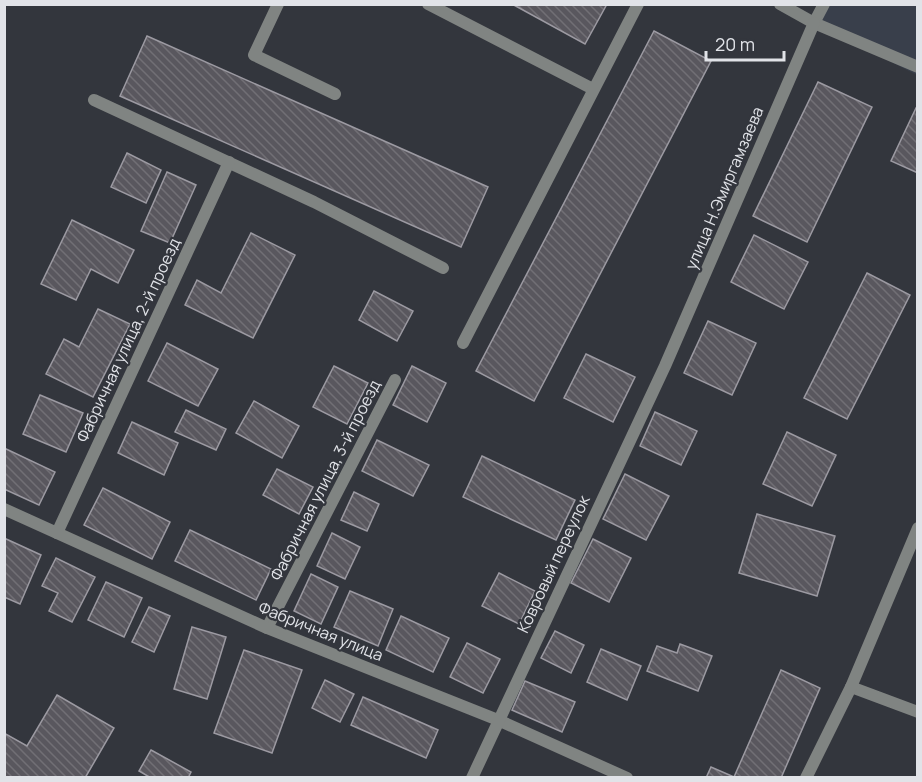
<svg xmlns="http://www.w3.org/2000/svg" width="922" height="782" font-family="Manrope,sans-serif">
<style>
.built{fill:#393f4b}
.building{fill:url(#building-back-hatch);stroke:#9c9aa2;stroke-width:1.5}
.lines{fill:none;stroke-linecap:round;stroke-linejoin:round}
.lane{stroke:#808482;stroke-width:12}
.street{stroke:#808482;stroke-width:12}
.labels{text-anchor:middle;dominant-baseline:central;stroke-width:4.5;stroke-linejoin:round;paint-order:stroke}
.street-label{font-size:16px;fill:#e1e3e8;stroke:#33363d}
</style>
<defs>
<pattern id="building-back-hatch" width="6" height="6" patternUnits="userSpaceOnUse" patternTransform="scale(1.5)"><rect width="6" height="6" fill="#59575e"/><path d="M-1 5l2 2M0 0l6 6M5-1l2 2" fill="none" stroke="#716f75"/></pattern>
</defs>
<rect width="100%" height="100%" fill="#33363d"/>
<polygon class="built" points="824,5 917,5 917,75 814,23"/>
<g class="building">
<polygon points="512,4 607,4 585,44"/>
<polygon points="654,31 711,61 534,401 476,371"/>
<polygon points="147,36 488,187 461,247 120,96"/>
<polygon points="818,82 872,107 807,242 753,216"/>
<polygon points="916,108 918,109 918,173 891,161"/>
<polygon points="127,153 161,170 146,203 111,187"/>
<polygon points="167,172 196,185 170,243 141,231"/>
<polygon points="72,220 134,250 118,283 91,269 76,300 41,284"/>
<polygon points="251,233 295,255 253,338 185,305 197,280 221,293"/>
<polygon points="754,235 808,262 784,309 731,282"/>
<polygon points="867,273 910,295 847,419 804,398"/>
<polygon points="374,291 413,311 397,341 359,320"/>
<polygon points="98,309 130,324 93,397 46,374 64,339 79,347"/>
<polygon points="708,321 756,343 732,395 684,373"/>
<polygon points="167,343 218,369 198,406 148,381"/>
<polygon points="586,354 635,377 613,422 564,398"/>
<polygon points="334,366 368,383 347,424 313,407"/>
<polygon points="412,366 446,383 427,422 393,405"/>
<polygon points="40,395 83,413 66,452 23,434"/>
<polygon points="254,401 299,426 282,458 236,433"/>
<polygon points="186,410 226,429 216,450 175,432"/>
<polygon points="655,412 697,431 681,465 640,446"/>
<polygon points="132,422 178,443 164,475 118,453"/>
<polygon points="787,432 836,455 812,506 763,484"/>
<polygon points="377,440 429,465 413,496 362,471"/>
<polygon points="4,448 55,472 39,505 4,489"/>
<polygon points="482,456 575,500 556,540 463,497"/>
<polygon points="277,469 313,487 299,514 263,495"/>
<polygon points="625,474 669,496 646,540 603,519"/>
<polygon points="103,488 170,522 152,559 84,525"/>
<polygon points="354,492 379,504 367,531 341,520"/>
<polygon points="757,514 835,536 817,596 739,573"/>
<polygon points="190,530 271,569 256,600 175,561"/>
<polygon points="332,533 360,547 345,579 317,566"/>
<polygon points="4,538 41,555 20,604 4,597"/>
<polygon points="593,539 631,558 609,602 571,583"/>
<polygon points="56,558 95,577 72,622 49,611 58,593 42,586"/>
<polygon points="499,573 535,591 519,624 482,606"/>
<polygon points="311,574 338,587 321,624 294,611"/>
<polygon points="106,582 142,598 124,637 88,620"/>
<polygon points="350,591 393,609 378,646 334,627"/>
<polygon points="149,607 170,616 154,652 132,642"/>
<polygon points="401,616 449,638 433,672 386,650"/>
<polygon points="192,627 226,637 207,699 174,689"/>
<polygon points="555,631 584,645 571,673 541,658"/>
<polygon points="467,643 500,659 483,693 450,677"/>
<polygon points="680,644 712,656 698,691 647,671 657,646 677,653"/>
<polygon points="601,649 641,666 627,700 587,682"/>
<polygon points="244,650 302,670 272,753 214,733"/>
<polygon points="781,670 820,688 781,778 706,778 711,767 734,777"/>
<polygon points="325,680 354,694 340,722 312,708"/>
<polygon points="525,681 575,702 562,732 512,710"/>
<polygon points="57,695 114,728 85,778 4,778 4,733 27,746"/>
<polygon points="363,697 438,730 426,758 351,725"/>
<polygon points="151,750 191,772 188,778 151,778 139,771"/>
</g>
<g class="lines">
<g class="lane">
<polyline points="278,4 254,55 335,94"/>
<polyline points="428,4 593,89"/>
<polyline points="814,23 824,4"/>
<polyline points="94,100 314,202 443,268"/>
<polyline points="463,343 638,4"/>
<polyline points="267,628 395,380"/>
<polyline points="851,687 918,712"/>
<polyline points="806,778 851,687 918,528"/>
</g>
<g class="street">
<polyline points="780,4 814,23 918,67"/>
<polyline points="4,509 267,628 498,720 627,778"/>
<polyline points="57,533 229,162"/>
<polyline points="472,778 665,366 814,23"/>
</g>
</g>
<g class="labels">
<g class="street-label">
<text transform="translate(724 188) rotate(-67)">улица Н.Эмиргамзаева</text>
<text transform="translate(128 340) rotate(-65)">Фабричная улица, 2-й проезд</text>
<text transform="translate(325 480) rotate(-63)">Фабричная улица, 3-й проезд</text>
<text transform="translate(553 564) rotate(-65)">Ковровый переулок</text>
<text transform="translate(321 631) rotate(22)">Фабричная улица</text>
</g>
</g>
<rect width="922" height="782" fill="none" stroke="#e1e3e8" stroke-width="12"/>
<path d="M706 51v9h78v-9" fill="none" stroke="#e1e3e8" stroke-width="3"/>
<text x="715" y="51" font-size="18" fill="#e1e3e8" stroke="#33363d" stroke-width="4.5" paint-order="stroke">20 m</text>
</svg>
